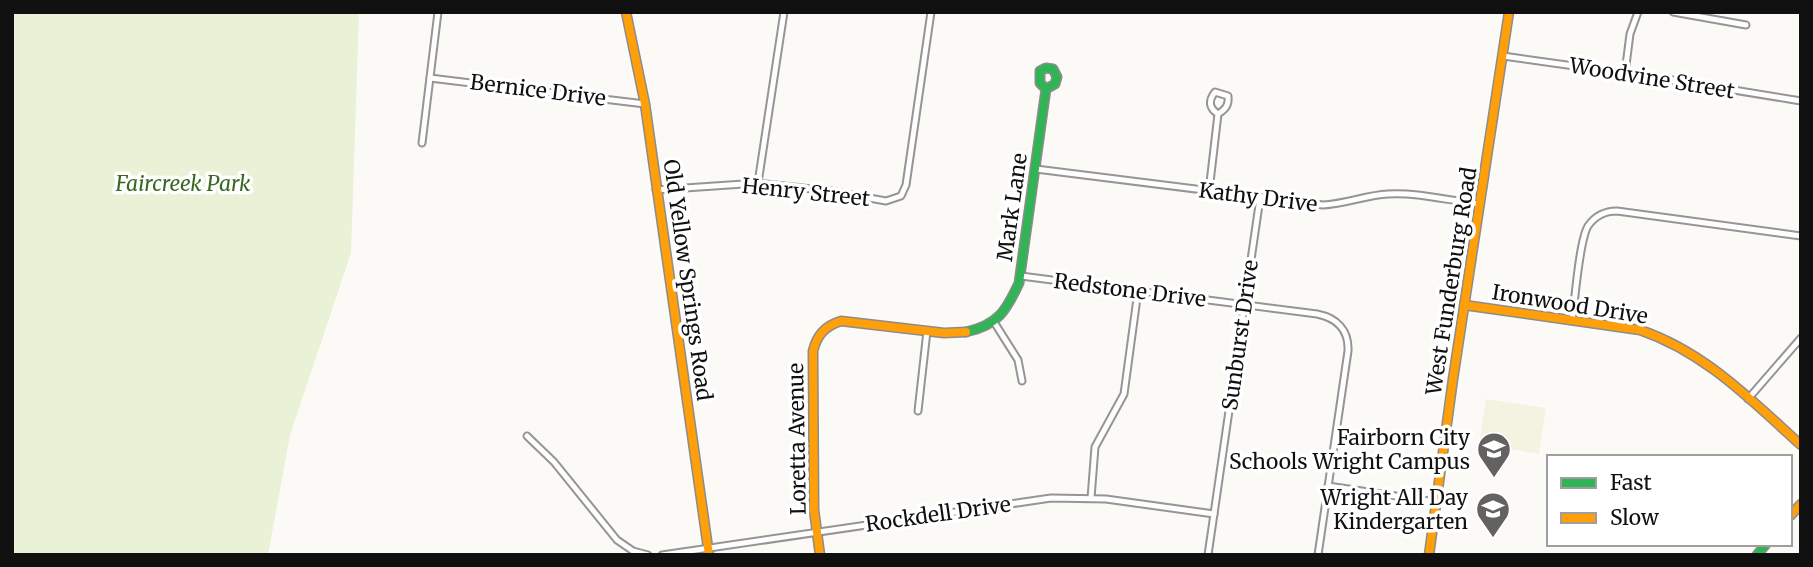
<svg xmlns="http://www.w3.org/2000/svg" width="1813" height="567" font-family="Merriweather,serif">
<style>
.green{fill:#e9f1d7}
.pitch{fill:#f2f4e1}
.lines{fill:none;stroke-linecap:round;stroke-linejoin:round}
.street-casing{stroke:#969594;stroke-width:9}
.fast-casing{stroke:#8d8c8b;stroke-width:11}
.slow-casing{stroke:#8d8c8b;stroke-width:11}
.street{stroke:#fffefe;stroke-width:5}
.fast{stroke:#30b455;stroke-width:8}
.slow{stroke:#ff9f0a;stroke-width:8}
.labels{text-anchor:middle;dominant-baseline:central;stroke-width:7;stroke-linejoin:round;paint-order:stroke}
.street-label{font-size:21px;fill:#101010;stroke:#fff}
.park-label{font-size:21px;font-style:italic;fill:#3a6721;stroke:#fff}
.poi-label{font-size:21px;fill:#101010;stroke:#fff;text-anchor:end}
</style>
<rect width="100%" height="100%" fill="#fcfaf7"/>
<polygon class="green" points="12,12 359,12 351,253 290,435 268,555 12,555"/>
<polygon class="pitch" points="1486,399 1546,408 1539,454 1479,444"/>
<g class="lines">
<g class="street-casing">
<g id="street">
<polyline points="1673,12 1746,25"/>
<polyline points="1503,56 1660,78 1801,101"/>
<polyline points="1625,73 1630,34 1638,12"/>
<polyline points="430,78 645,104"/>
<polyline points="422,143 438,12"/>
<path d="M1036 169 1323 205C1346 204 1366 195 1388 194 1418 192 1450 201 1480 204"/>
<polyline points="758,183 784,12"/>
<polyline points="656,190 758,183 830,191 886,201 901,196 906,185 931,12"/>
<path d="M1209 191 1218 114C1226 109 1229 105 1228 96L1215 92C1208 101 1209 108 1218 114"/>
<path d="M1021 276 1317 314C1337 318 1349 330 1348 351L1318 555"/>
<path d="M1572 321C1575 301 1579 241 1588 226 1595 216 1605 211 1617 211L1801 236"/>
<polyline points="994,322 1018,360 1022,381"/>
<polyline points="1748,399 1801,338"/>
<polyline points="918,411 927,331"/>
<polyline points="527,436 554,462 617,540 633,551 648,555"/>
<polyline points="1328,486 1436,502"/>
<polyline points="1091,498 1095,447 1124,394 1138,291"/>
<polyline points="662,555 1051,498 1106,499 1214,514"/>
<polyline points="1208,555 1260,198"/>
</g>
</g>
<g class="fast-casing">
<g id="fast">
<path d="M966 332C998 325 1006 311 1019 283L1046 89 1055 84 1057 77 1053 69 1046 68 1040 71V83L1046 89"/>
<polyline points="1757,555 1766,544"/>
</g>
</g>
<g class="slow-casing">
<g id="slow">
<polyline points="626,12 645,104 709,555"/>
<path d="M1464 305 1640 330C1705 352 1751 400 1801 445"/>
<polyline points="1790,516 1801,504"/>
<path d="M820 555 814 510 813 351C817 335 825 326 841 321L944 333 966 332"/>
<polyline points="1429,555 1453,379 1509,12"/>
</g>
</g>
<use href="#street" class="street"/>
<use href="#fast" class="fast"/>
<use href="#slow" class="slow"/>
</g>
<defs>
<g id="school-pin" transform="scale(1.75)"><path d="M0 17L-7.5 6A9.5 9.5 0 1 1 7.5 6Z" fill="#636261" stroke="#fff"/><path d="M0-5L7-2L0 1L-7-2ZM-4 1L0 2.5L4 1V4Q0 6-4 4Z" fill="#fff"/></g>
</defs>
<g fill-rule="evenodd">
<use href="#school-pin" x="1494" y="449"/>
<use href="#school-pin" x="1493" y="509"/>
</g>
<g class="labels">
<g class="street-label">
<text transform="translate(1652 78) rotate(9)">Woodvine Street</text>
<text transform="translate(538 90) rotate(7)">Bernice Drive</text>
<text transform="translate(806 192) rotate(6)">Henry Street</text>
<text transform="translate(1258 197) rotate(7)">Kathy Drive</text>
<text transform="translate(1012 207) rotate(-82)">Mark Lane</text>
<text transform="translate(688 280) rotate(82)">Old Yellow Springs Road</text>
<text transform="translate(1451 281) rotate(-81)">West Funderburg Road</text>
<text transform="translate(1130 290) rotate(7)">Redstone Drive</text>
<text transform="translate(1570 304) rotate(9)">Ironwood Drive</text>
<text transform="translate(1240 335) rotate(-82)">Sunburst Drive</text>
<text transform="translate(797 439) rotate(-91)">Loretta Avenue</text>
<text transform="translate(938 514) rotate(-8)">Rockdell Drive</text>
</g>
<g class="park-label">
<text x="183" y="183">Faircreek Park</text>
</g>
<g class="poi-label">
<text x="1470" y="437">Fairborn City<tspan x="1470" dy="24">Schools Wright Campus</tspan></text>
<text x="1468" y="497">Wright All Day<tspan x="1468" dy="24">Kindergarten</tspan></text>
</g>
</g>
<rect width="1813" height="567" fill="none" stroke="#101010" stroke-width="28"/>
<rect x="1547" y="455" width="245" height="91" fill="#ffffff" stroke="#9f9f9f" stroke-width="2"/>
<rect x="1561" y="478" width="35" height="10" fill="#30b455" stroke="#9f9f9f" stroke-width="2"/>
<text x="1610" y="490" font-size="21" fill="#101010">Fast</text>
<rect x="1561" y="513" width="35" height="10" fill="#ff9f0a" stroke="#9f9f9f" stroke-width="2"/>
<text x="1610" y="525" font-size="21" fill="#101010">Slow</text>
</svg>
